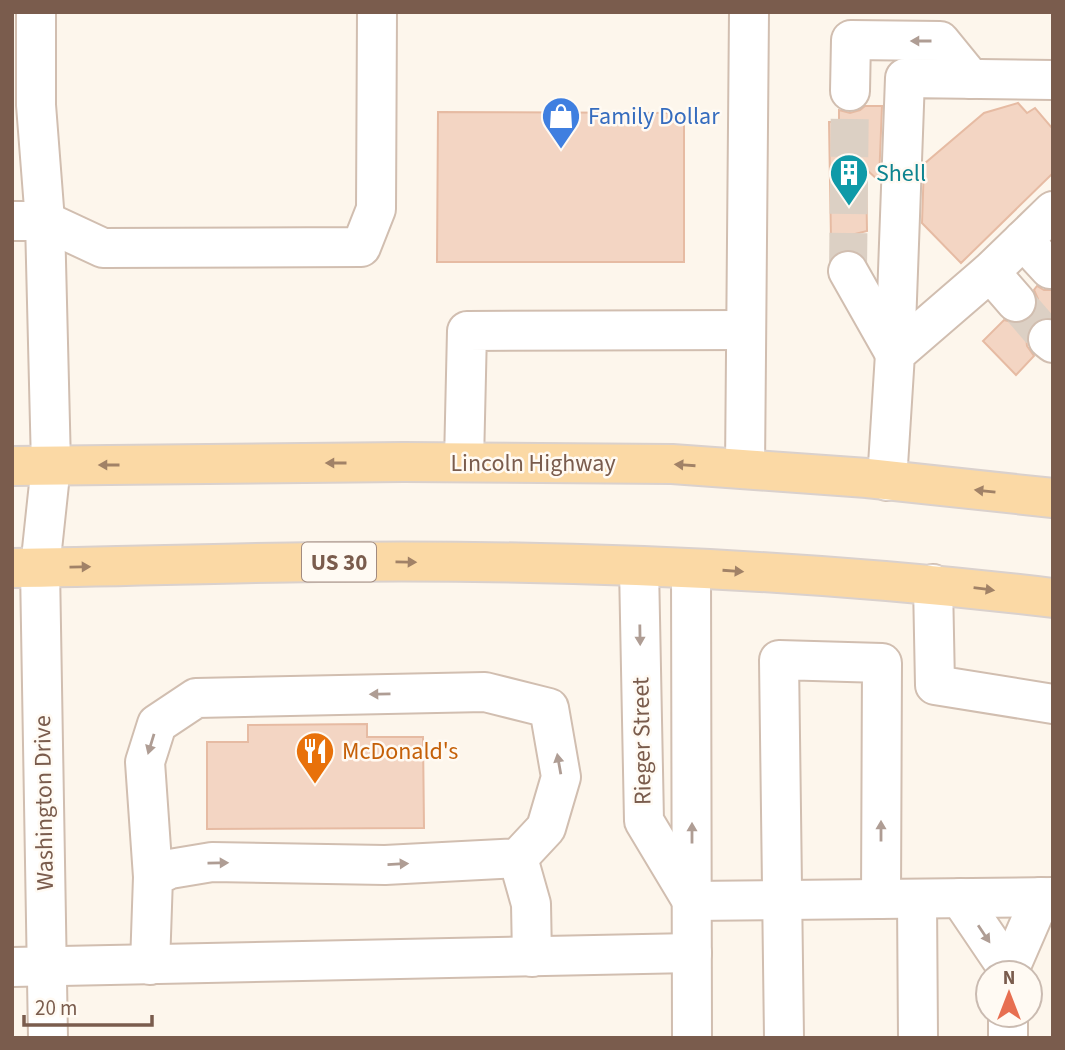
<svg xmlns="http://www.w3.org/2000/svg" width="1065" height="1050" font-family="'Source Sans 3',sans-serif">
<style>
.building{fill:#f3d5c3;stroke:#e6bba3;stroke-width:2}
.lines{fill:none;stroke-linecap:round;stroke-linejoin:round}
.minor-tunnel{stroke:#dcd0c4;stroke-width:38;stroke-dasharray:38 19;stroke-linecap:butt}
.minor-casing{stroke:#d1beb0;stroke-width:42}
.major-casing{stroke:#dad1cd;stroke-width:42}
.minor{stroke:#fff;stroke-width:38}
.major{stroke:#fbd9a5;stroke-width:38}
.oneway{fill:#af9d94}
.oneway2{fill:#a18267}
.labels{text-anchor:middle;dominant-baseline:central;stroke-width:5;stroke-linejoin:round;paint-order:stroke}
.shield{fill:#fffaf3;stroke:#a28b7f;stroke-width:2}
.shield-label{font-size:23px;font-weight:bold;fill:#7a5c4d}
.shop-label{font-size:24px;fill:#366cbe;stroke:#fffaf3;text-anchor:start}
.culture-label{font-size:24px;fill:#0d838f;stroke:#fffaf3;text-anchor:start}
.street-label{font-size:24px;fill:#7a5c4d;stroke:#fffaf3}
.food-label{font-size:24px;fill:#c56008;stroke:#fffaf3;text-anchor:start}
</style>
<rect width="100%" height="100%" fill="#fdf6ec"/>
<g class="building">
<polygon points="1018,103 1027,113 1035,108 1053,129 1053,173 961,263 922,223 924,164 984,113"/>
<polygon points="865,106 882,106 879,181 866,169 867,231 831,240 829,122 839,122 839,110 850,113 860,110"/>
<polygon points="438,112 684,113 684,262 437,262"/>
<polygon points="1037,286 1044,290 1053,290 1053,318 1041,318 1031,326 1026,336 1027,346 1034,356 1016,375 983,341 1004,320 1019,324 1031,318 1037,308 1038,299 1034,290"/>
<polygon points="367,724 367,737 423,737 424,828 207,829 207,742 248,742 248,725"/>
</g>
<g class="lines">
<g class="minor-tunnel">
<polyline points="848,271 850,91"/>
<polyline points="1016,302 1048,339"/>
</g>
<g class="minor-casing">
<g id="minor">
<polyline points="36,12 36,105 45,221 51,465 40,568 48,1038"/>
<polyline points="850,91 851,40 940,41 971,79"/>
<polyline points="12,221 45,221 103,248 361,247 376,209 377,12"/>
<polyline points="1023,240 1050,269"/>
<polyline points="848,271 895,354"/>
<polyline points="990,272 1016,302"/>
<polyline points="1048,339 1053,343"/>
<polyline points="895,354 905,78 1053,80"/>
<polyline points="464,462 467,331 746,330"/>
<polyline points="745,469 749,12"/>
<polyline points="887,481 895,354 990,272 1053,211"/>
<polyline points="639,567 644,821 692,901"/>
<polyline points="691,569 692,1038"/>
<polyline points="933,584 935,685 1053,704"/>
<polyline points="518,858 531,904 532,957"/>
<polyline points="960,898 1008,969"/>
<polyline points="917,900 918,1038"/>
<polyline points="692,901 1053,897"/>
<polyline points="150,965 153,877 145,762 157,724 196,698 485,692 549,708 561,777 546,828 518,858 385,865 212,862 170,869 153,877"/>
<polyline points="12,967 692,953"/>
<polyline points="1008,973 1041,897"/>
<polyline points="784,1038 779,660 882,663 881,899"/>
<polyline points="1008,1038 1008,1015"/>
</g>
</g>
<g class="major-casing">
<g id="major">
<polyline points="12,466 404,462 672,464 867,478 1053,498"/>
<path d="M12 568C114 567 217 563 319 562 563 559 810 569 1053 598"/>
</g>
</g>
<use href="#minor" class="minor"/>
<use href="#major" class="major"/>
</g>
<defs><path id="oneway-solid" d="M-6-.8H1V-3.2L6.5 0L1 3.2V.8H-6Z" transform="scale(1.75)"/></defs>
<g class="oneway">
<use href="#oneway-solid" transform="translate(921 41) rotate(-180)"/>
<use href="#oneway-solid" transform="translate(640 635) rotate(89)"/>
<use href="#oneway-solid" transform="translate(380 694) rotate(179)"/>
<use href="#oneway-solid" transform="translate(151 744) rotate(107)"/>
<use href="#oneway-solid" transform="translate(559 764) rotate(-100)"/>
<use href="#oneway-solid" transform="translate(881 831) rotate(-90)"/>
<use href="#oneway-solid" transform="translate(692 833) rotate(-90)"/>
<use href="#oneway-solid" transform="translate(218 863) rotate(-1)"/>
<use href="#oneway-solid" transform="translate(398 864) rotate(-3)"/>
<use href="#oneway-solid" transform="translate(984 934) rotate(56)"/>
</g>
<g class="oneway2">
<use href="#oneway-solid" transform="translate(336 463) rotate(180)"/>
<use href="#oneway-solid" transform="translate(109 465) rotate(180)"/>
<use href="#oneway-solid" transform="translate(685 465) rotate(-176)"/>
<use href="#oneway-solid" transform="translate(985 491) rotate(-174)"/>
<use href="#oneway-solid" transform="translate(406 562) rotate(1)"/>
<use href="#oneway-solid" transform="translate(80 567) rotate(-1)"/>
<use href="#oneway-solid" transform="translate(733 571) rotate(4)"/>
<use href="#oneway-solid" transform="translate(984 589) rotate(7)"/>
</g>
<defs>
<g id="shop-pin" transform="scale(2.0125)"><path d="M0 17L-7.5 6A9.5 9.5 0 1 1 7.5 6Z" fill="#3f7fe0" stroke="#fffaf3"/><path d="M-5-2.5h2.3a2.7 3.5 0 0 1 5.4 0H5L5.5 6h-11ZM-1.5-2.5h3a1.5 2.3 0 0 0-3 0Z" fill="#fff"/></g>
<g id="building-pin" transform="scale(2.0125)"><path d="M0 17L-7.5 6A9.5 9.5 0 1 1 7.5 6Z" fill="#0f9aa8" stroke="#fffaf3"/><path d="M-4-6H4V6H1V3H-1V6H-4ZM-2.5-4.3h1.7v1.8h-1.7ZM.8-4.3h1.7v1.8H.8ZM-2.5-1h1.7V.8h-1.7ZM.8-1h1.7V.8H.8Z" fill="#fff"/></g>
<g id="restaurant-pin" transform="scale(2.0125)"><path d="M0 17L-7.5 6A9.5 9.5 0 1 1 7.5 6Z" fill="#e8710a" stroke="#fffaf3"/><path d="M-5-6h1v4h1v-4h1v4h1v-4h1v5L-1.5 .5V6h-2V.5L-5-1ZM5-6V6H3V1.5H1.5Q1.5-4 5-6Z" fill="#fff"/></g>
</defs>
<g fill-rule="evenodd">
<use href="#shop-pin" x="561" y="116"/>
<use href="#building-pin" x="849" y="173"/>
<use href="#restaurant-pin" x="315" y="751"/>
</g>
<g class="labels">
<rect class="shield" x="302" y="542.5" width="74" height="39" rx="5"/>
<g class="shield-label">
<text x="339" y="562">US 30</text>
</g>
<g class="shop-label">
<text x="588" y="116">Family Dollar</text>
</g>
<g class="culture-label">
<text x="876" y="173">Shell</text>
</g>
<g class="street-label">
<text x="533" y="463">Lincoln Highway</text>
<text transform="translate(642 741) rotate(-91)">Rieger Street</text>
<text transform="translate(44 803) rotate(-91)">Washington Drive</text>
</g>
<g class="food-label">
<text x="342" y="751">McDonald's</text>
</g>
</g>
<rect width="1065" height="1050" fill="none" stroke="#7a5c4d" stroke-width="28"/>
<g transform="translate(1009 994)"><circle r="33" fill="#fffaf3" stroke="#cabbb1" stroke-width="2"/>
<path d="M0-5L12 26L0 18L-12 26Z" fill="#e76f51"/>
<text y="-10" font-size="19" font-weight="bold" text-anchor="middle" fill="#7a5c4d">N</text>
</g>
<path d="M24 1015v10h128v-10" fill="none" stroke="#7a5c4d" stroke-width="3.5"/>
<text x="35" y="1015" font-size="21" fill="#7a5c4d" stroke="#fffaf3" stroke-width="5" paint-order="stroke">20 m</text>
</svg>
